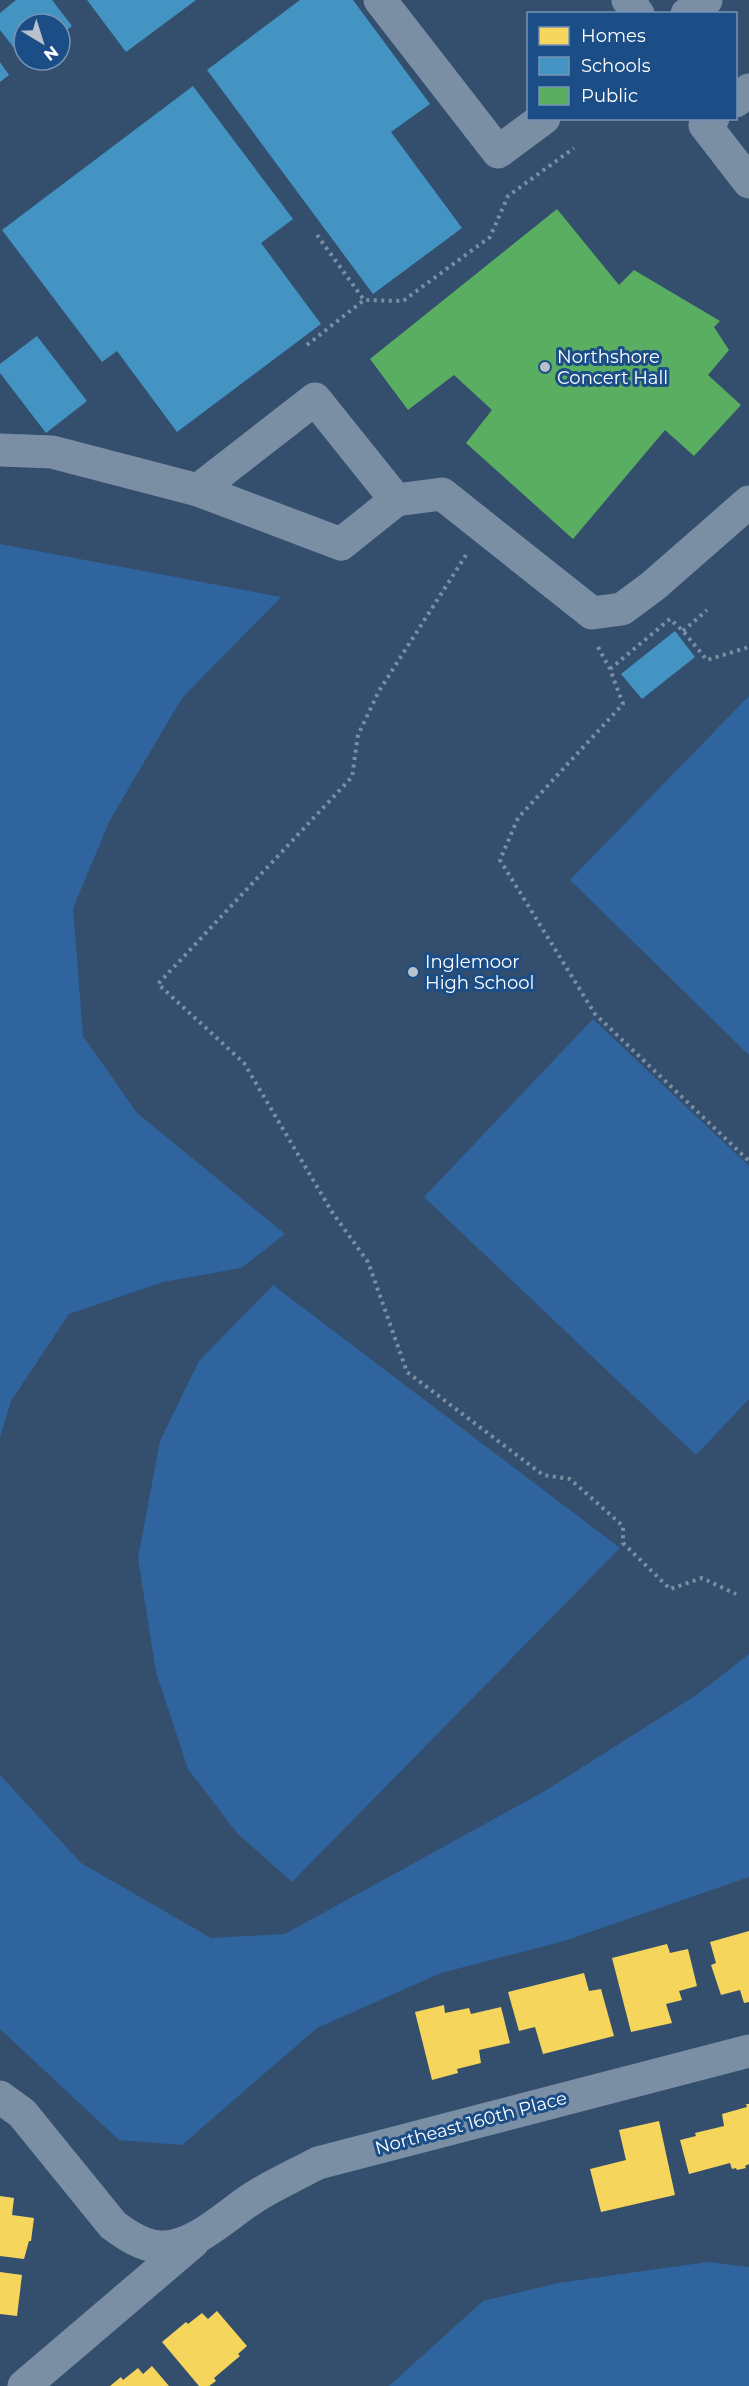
<svg xmlns="http://www.w3.org/2000/svg" width="749" height="2386" font-family="Montserrat,sans-serif">
<style>
.green{fill:#2f649e}
.homes{fill:#f6d55c}
.schools{fill:#4393c3}
.public{fill:#5aae61}
.lines{fill:none;stroke-linecap:round;stroke-linejoin:round}
.path{stroke:#7a8ea4;stroke-width:4;stroke-dasharray:3 4.5;stroke-linecap:butt}
.minor{stroke:#7a8ea4;stroke-width:33}
.poi-dot{fill:#b8c1cc;stroke:#1b4d87;stroke-width:2}
.labels{text-anchor:middle;dominant-baseline:central;stroke-width:6;stroke-linejoin:round;paint-order:stroke}
.poi-label{font-size:18px;fill:#fff;stroke:#1b4d87;text-anchor:start}
.street-label{font-size:18px;fill:#fff;stroke:#1b4d87}
</style>
<rect width="100%" height="100%" fill="#344f6e"/>
<g class="green">
<polygon points="0,544 281,597 182,698 110,820 73,908 83,1036 137,1113 285,1234 241,1268 163,1282 69,1314 11,1401 0,1437"/>
<polygon points="749,696 749,1055 570,880"/>
<polygon points="593,1019 749,1166 749,1399 696,1455 424,1197"/>
<polygon points="273,1285 620,1548 292,1882 237,1833 188,1769 156,1672 138,1558 160,1441 199,1361"/>
<polygon points="749,1654 749,1877 564,1941 441,1973 317,2028 182,2145 119,2140 0,2029 0,1775 81,1863 211,1938 285,1934 543,1792 698,1694"/>
<polygon points="708,2262 749,2267 749,2386 389,2386 483,2301 558,2283"/>
</g>
<g class="homes">
<polygon points="749,1931 749,2002 744,2003 740,1990 721,1995 711,1965 716,1963 710,1942"/>
<polygon points="667,1944 670,1953 688,1949 697,1986 679,1991 682,2000 666,2004 672,2023 631,2032 612,1958"/>
<polygon points="584,1973 589,1991 601,1989 614,2036 543,2054 535,2027 519,2031 508,1992"/>
<polygon points="444,2005 445,2013 469,2008 471,2014 501,2007 510,2043 479,2050 481,2063 457,2069 458,2073 432,2080 415,2012"/>
<polygon points="746,2104 749,2104 749,2164 745,2166 746,2168 737,2170 736,2168 732,2169 730,2163 689,2174 680,2140 696,2136 695,2133 724,2126 722,2114 747,2107"/>
<polygon points="659,2121 675,2195 601,2212 590,2169 626,2160 619,2130"/>
<polygon points="0,2196 14,2198 12,2215 34,2218 31,2241 29,2241 24,2259 0,2256"/>
<polygon points="0,2272 22,2275 17,2316 0,2314"/>
<polygon points="217,2311 247,2346 238,2354 240,2356 214,2378 216,2381 209,2386 199,2386 162,2342 186,2322 188,2324 202,2313 208,2319"/>
<polygon points="152,2366 169,2386 110,2386 121,2377 123,2380 138,2368 143,2374"/>
</g>
<g class="schools">
<polygon points="16,0 52,0 72,26 60,36 60,24 24,24 24,61 0,30 0,13"/>
<polygon points="87,0 196,0 126,52"/>
<polygon points="300,0 353,0 430,104 391,132 462,228 373,294 207,70"/>
<polygon points="0,62 9,75 0,82"/>
<polygon points="193,86 293,219 261,243 321,324 177,432 117,351 102,362 2,230"/>
<polygon points="37,336 87,401 46,433 0,373 0,364"/>
<polygon points="675,631 695,657 642,699 621,674"/>
</g>
<polygon class="public" points="557,209 619,285 634,270 720,321 714,327 729,350 708,375 741,405 694,456 665,430 573,539 466,443 492,410 454,375 408,410 370,359"/>
<g class="lines">
<g class="path">
<polyline points="317,235 364,300 403,301 490,237 508,196 574,148"/>
<polyline points="307,345 364,300"/>
<polyline points="466,555 379,691 358,735 352,777 158,984 244,1063 332,1212 368,1262 407,1372 543,1475 570,1479 623,1526 623,1543 670,1589 702,1578 736,1594"/>
<polyline points="683,631 707,610"/>
<polyline points="598,647 610,669 623,704 518,818 500,860 595,1014 749,1161"/>
<polyline points="610,669 670,619 683,631 707,660 749,647"/>
</g>
<g class="minor">
<polyline points="380,0 498,152 544,118"/>
<polyline points="628,0 638,14"/>
<polyline points="687,14 706,0"/>
<polyline points="736,101 749,90"/>
<polyline points="713,118 705,125 749,182"/>
<polyline points="0,450 52,452 198,490 315,399 396,500 442,494 592,613 622,609 653,586 749,502"/>
<polyline points="198,490 341,544 396,500"/>
<path d="M0 2097 22 2113 113 2225C126 2235 144 2247 162 2247 197 2248 232 2209 261 2193 280 2182 299 2173 318 2163L749 2051"/>
<polyline points="24,2386 193,2242"/>
</g>
</g>
<g class="poi-dot">
<circle cx="545" cy="367" r="6"/>
<circle cx="413" cy="972" r="6"/>
</g>
<g class="labels">
<g class="poi-label">
<text x="557" y="357">Northshore<tspan x="557" dy="21">Concert Hall</tspan></text>
<text x="425" y="962">Inglemoor<tspan x="425" dy="21">High School</tspan></text>
</g>
<g class="street-label">
<text transform="translate(471 2123) rotate(-15)">Northeast 160th Place</text>
</g>
</g>
<rect x="527" y="12" width="210" height="108" fill="#1b4d87" stroke="#7694b7" stroke-width="1.5"/>
<rect x="539" y="27" width="30" height="18" fill="#f6d55c" stroke="#7694b7" stroke-width="1.5"/>
<text x="581" y="42" font-size="18" fill="#ffffff">Homes</text>
<rect x="539" y="57" width="30" height="18" fill="#4393c3" stroke="#7694b7" stroke-width="1.5"/>
<text x="581" y="72" font-size="18" fill="#ffffff">Schools</text>
<rect x="539" y="87" width="30" height="18" fill="#5aae61" stroke="#7694b7" stroke-width="1.5"/>
<text x="581" y="102" font-size="18" fill="#ffffff">Public</text>
<g transform="translate(42 42) rotate(142)"><circle r="28" fill="#1b4d87" stroke="#7694b7" stroke-width="1.5"/>
<path d="M0-4.5L10 22L0 15L-10 22Z" fill="#b8c1cc"/>
<text y="-9" font-size="16" font-weight="bold" text-anchor="middle" fill="#ffffff">N</text>
</g>
</svg>
